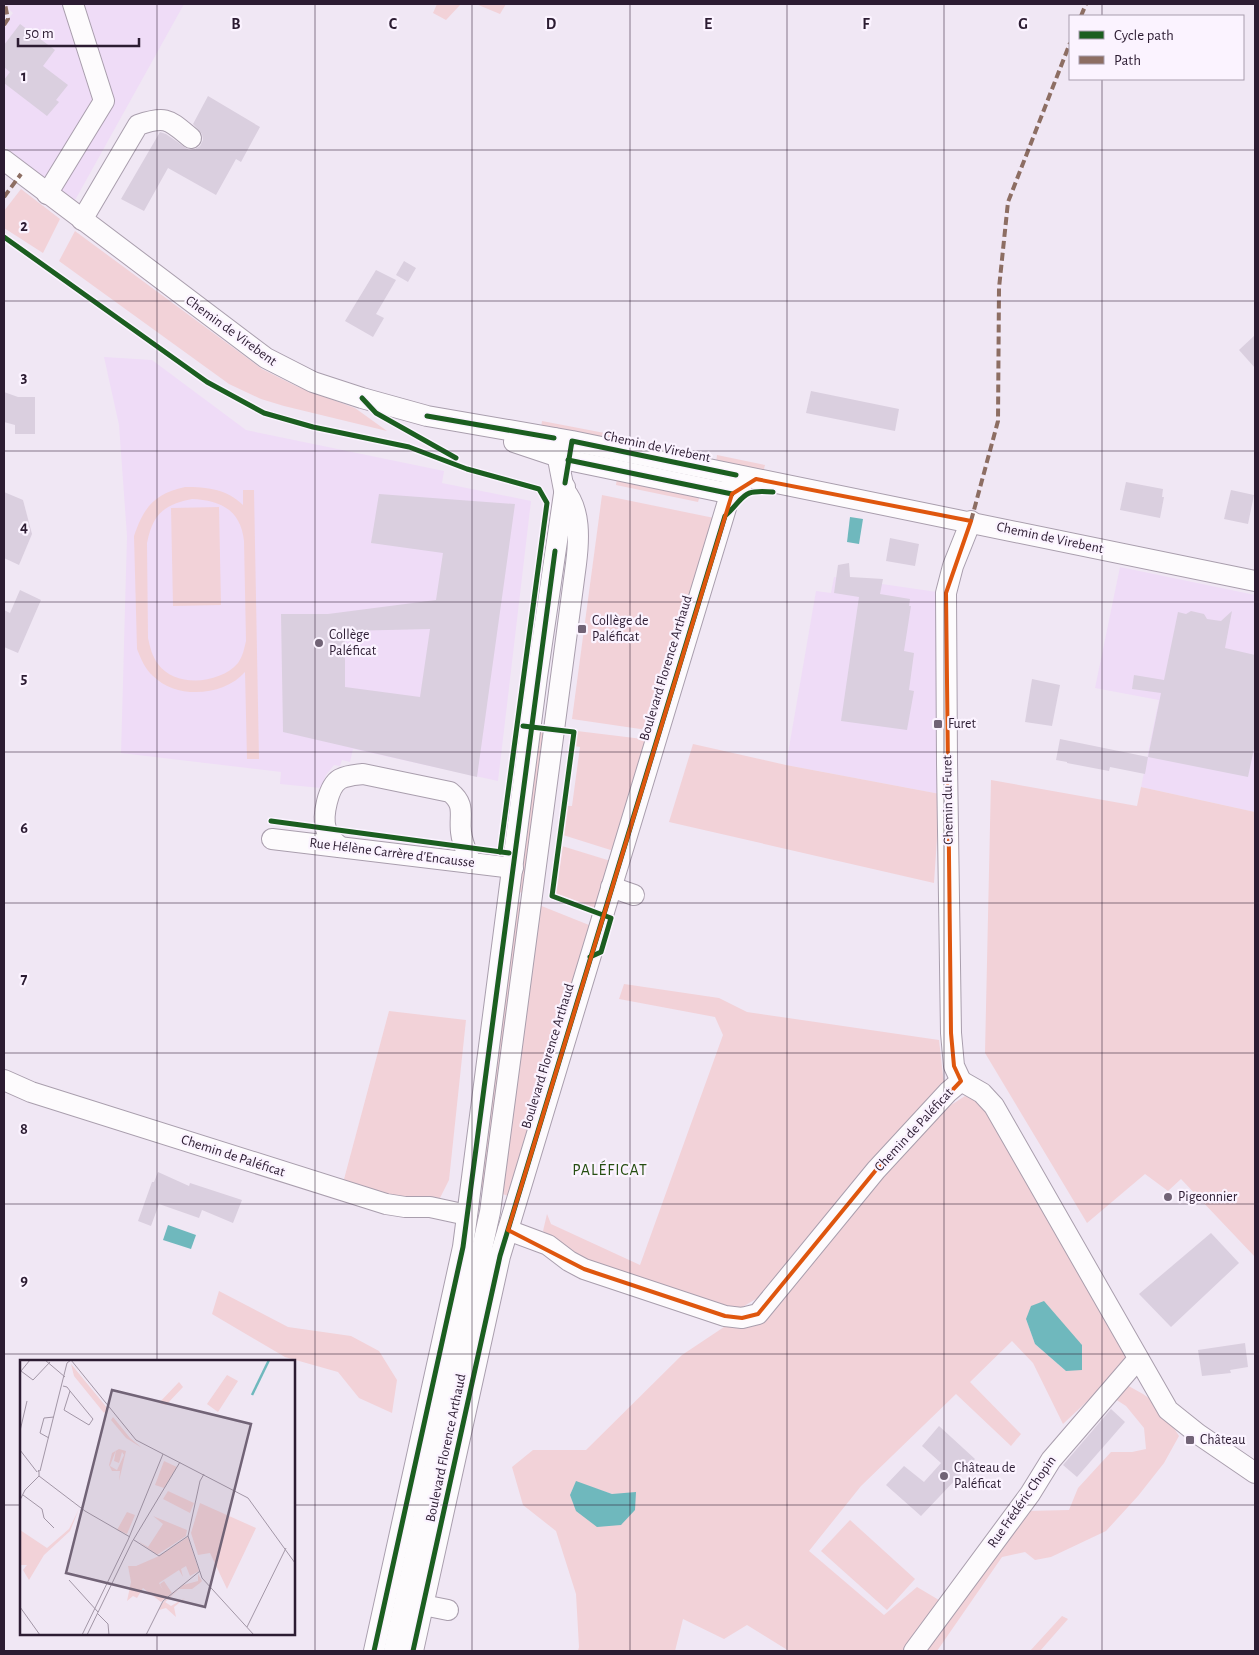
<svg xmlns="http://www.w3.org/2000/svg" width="1259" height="1655" font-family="'Alegreya Sans',sans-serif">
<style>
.built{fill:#efdcf7}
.green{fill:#f2d2d8;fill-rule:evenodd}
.water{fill:#6fb8bd}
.building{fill:#dacfdf;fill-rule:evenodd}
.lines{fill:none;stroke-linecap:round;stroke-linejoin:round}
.minor-casing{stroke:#a99ead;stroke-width:22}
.minor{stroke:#fdfbfd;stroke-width:20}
.quiet{stroke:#8d6e63;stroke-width:4;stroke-dasharray:8 4;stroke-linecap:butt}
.cycleway-casing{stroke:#fbf3ff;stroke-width:8}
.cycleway{stroke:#1b5e20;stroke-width:5}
.marked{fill:none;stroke:#df560e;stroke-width:4;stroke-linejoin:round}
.grid{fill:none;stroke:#2c1c32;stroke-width:1;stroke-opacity:0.55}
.poi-dot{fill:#716376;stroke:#fbf3ff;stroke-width:2}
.labels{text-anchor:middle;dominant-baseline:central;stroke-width:4.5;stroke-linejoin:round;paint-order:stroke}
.street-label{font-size:14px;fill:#2c1c32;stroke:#fbf3ff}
.poi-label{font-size:14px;fill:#2c1c32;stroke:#fbf3ff;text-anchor:start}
.quarter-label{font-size:16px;letter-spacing:1px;fill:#264e11;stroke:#fbf3ff}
.inset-river{fill:none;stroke:#6fb8bd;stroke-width:2.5}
.inset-road{fill:none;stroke:#a296a6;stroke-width:1}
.view{fill:#716376;fill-opacity:0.15;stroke:#716376;stroke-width:2.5}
.inset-edge{fill:none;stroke:#2c1c32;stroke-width:2.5}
.grid-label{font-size:16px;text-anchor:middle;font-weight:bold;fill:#2c1c32;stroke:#fbf3ff;stroke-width:4.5;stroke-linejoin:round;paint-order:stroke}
</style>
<rect width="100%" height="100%" fill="#f0e7f4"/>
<g class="built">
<polygon points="4,4 184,4 74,202 4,146 4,25 13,13"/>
<polygon points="104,357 152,360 246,430 444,471 442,483 531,501 498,781 353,749 350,762 342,760 340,766 334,765 326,775 321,788 280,784 281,772 121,753 127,536 119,425"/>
<polygon points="1120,567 1255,595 1255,812 1141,787 1159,700 1095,688"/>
<polygon points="834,577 937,592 940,794 786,765 816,591 831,593"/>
</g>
<g class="green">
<polygon points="437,4 461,4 446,20 433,13"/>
<polygon points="476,4 506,4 500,14"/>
<polygon points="21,189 60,219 43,253 4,228 4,211"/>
<polygon points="75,231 262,369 296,386 355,408 387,431 284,406 261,399 229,384 59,261"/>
<polygon points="542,421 615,435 613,442 541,428"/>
<polygon points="625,437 707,454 705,461 624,444"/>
<polygon points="717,455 765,465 763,473 716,463"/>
<polygon points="617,478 700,495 698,502 616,485"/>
<path d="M185 487C207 487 227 489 243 505V490H254L259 759H247L245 672C224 696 177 700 153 676 145 669 141 659 137 649L134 536C144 507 154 494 185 487ZM192 499C220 500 241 510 244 541L246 641C244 649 243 656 238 663 220 684 175 688 158 664 152 656 150 647 148 638L147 543C153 514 163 505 192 499Z"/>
<polygon points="602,495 719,519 654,731 572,719"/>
<polygon points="219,507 221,605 173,606 171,508"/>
<polygon points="536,731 544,733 524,893 514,891"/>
<polygon points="577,731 651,740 617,852 563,835 567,806 572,806 580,747 575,746"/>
<polygon points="693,744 786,765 940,794 934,883 669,822"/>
<polygon points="991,780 1137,806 1141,787 1255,812 1255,1257 1181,1179 1168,1191 1145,1174 1087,1223 985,1053"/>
<polygon points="562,846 614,862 599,911 555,894"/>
<polygon points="513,902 522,903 484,1188 475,1185"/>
<polygon points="539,905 594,927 511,1197 500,1193"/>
<polygon points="624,984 719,998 747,1012 939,1040 944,1084 822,1219 761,1296 734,1312 573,1256 543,1231 547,1214 551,1224 640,1265 723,1035 715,1017 619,999"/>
<polygon points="389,1011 466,1020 449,1180 440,1198 391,1199 343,1183"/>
<path d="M965 1096 982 1104 1131 1360 1063 1424 1033 1363 1012 1341 970 1382 1021 1434 1011 1446 956 1394 861 1486 809 1551 884 1615 917 1587 944 1603 907 1651H789L747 1625 724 1639 683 1619 675 1651H578L579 1647 576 1594 556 1531 523 1505 512 1467 533 1450H586L682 1355 730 1323 759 1320 937 1114ZM1026 1319 1066 1371 1035 1344ZM576 1482 612 1494 570 1495Z"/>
<polygon points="219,1291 288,1327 351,1336 379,1351 397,1380 392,1413 359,1398 338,1372 285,1357 212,1314"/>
<polygon points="1125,1384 1143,1394 1160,1406 1179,1436 1164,1463 1138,1496 1106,1531 1051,1557 1035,1560 1025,1552 1002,1557 937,1651 924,1651 1026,1511 1069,1510 1078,1488 1111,1452 1132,1452 1146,1449 1144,1428 1126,1406 1112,1397"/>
<polygon points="850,1520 915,1579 887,1610 821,1551"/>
<polygon points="1062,1616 1068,1619 1040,1651 1030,1651"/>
</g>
<g class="water">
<polygon points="850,517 863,519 859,544 847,542"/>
<polygon points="168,1225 196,1235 191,1249 163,1240"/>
<polygon points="1044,1301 1082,1345 1082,1370 1066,1371 1035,1344 1026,1319 1031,1306"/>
<polygon points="576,1481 612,1494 636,1492 635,1510 621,1525 597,1527 576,1511 570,1495"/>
</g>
<g class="building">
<polygon points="20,24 55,50 43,66 68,85 56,100 59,102 47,116 4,83 4,80 10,72 4,67 4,45"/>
<polygon points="208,96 260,127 241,162 236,159 216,195 168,168 144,211 121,199 160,132 166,134 189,150 195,149 200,146 203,140 202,134 193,124"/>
<polygon points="404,261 416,268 408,282 396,275"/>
<polygon points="376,270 396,280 376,314 384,318 373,337 345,321"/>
<polygon points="1255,335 1255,368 1239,350"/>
<polygon points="811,391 899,409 895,431 806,413"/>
<polygon points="4,392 18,397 35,397 35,434 15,434 15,425 4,422"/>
<polygon points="1126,482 1163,489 1162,497 1164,497 1160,518 1120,510"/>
<polygon points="1231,490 1254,495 1248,524 1224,519"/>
<polygon points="4,492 23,500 32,534 19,565 4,558"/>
<path d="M379 494 515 504 477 777 283 732 281 614H328L436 600 443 553 371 543ZM430 629 420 697 345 687V631Z"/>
<polygon points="890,538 919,544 915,566 886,561"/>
<polygon points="849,563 850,577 883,579 880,594 910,599 909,606 911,606 904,651 914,653 909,690 914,691 907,730 841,721 859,597 834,593 838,565"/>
<polygon points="20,590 41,600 18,653 4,647 4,610 10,613"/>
<polygon points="1191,611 1204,614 1207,619 1221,621 1232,611 1225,648 1255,655 1255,744 1248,777 1148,757 1145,774 1110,767 1109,771 1067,763 1067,762 1056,760 1060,739 1148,757 1161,693 1132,689 1134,675 1164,680 1178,612 1186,614"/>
<polygon points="1032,679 1060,685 1052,726 1025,722"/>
<polygon points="158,1172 189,1186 190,1183 242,1200 233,1223 202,1210 199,1218 159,1204 151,1226 138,1221 152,1182 154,1182"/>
<polygon points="1211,1233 1239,1263 1171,1327 1139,1294"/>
<polygon points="1245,1343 1248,1367 1230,1370 1231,1373 1202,1376 1198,1350"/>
<polygon points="1111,1409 1125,1422 1077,1477 1063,1465"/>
<polygon points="939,1426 975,1459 921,1516 886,1485 904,1466 924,1482 941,1463 922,1446"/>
</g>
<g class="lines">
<g class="minor-casing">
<g id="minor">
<polyline points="4,160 266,358 313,382 362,398 427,416 572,441 1255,581"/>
<polyline points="47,194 104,101 73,4"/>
<path d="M82 220 138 125C167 115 169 120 191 138"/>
<polyline points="514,442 568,460 732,494 741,488"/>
<polyline points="272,839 513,868"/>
<path d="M340 847C334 842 328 837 326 829 322 816 328 786 340 779 348 775 355 775 363 774L450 792C466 805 459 814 461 832 462 843 467 853 471 863"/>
<polyline points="611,887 634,895"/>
<polyline points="4,1080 31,1092 386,1204 405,1207 430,1207 467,1215"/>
<polyline points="961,1081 954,1066 951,1033 947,763 946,593 953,566 971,521"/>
<polyline points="961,1081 982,1093 994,1106 1168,1410 1198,1434 1255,1473"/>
<polyline points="508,1230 548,1245 569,1261 584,1269 725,1316 742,1318 758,1314 876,1170 948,1092 961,1081"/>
<polyline points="423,1605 448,1610"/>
<polyline points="374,1651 463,1247 537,677 565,487"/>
<path d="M394 1651 490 1212 576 564C579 540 581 509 564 490L554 438"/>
<polyline points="413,1651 500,1256 736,475"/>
<polyline points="914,1651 1030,1494 1051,1460 1138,1359"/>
</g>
</g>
<use href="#minor" class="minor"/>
<g class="quiet">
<polyline points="1081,16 1086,4"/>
<polyline points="4,25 8,19 5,4"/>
<polyline points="4,197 21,174"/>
<polyline points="971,521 998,421 999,288 1008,202 1070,43"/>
</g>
<g class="cycleway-casing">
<g id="cycleway">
<polyline points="4,237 207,382 264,413 313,427 409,447 467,469 539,489 547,503 500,852"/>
<polyline points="362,398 376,413 456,458"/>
<polyline points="427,416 554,438"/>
<polyline points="568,460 732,494"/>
<polyline points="565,483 572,441 736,475"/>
<polyline points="523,726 574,732 552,896 611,918 601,952 590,957"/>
<polyline points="271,821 509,853"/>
<polyline points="374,1651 463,1247 555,551"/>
<path d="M413 1651 500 1256 725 516C746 497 740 489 773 492"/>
</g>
</g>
<use href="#cycleway" class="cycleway"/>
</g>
<path class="marked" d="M756 479 971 521 946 593 951 1033 954 1066 961 1081 876 1170 758 1314 742 1318 725 1316 584 1269 508 1230 732 494Z"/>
<path class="grid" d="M157 4V1361M315 4V1651M472 4V1651M630 4V1651M787 4V1651M944 4V1651M1102 4V16M1102 79V1651M4 150H1255M4 301H1255M4 451H1255M4 602H1255M4 752H1255M4 903H1255M4 1053H1255M4 1204H1255M4 1354H1255M4 1505H21M294 1505H1255M157 1634V1651"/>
<g class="poi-dot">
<rect x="577" y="624" width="10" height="10" rx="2.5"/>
<circle cx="319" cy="643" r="5"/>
<rect x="933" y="719" width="10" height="10" rx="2.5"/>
<circle cx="1168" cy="1197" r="5"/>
<rect x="1185" y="1435" width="10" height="10" rx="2.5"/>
<circle cx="944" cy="1476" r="5"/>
</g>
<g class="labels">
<g class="street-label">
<text transform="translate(231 331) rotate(36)">Chemin de Virebent</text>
<text transform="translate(657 447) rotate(12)">Chemin de Virebent</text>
<text transform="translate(1050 538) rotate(12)">Chemin de Virebent</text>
<text transform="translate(666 668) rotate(-73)">Boulevard Florence Arthaud</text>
<text transform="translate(948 800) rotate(-91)">Chemin du Furet</text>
<text transform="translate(392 853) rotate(7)">Rue Hélène Carrère d'Encausse</text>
<text transform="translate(548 1056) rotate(-73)">Boulevard Florence Arthaud</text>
<text transform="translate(914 1130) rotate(-47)">Chemin de Paléficat</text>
<text transform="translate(233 1156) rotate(18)">Chemin de Paléficat</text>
<text transform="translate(446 1448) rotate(-78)">Boulevard Florence Arthaud</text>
<text transform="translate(1022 1502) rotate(-55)">Rue Frédéric Chopin</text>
</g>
<g class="poi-label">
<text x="592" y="621">Collège de<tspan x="592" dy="16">Paléficat</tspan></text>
<text x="329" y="635">Collège<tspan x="329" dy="16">Paléficat</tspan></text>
<text x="948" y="724">Furet</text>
<text x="1178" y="1197">Pigeonnier</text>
<text x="1200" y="1440">Château</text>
<text x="954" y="1468">Château de<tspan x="954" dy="16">Paléficat</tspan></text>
</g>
<g class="quarter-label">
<text x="610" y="1170">PALÉFICAT</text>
</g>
</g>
<g transform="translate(20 1360)">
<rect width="275" height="275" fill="#f0e7f4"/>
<path d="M51 4 88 49 84 53 54 16ZM207 15 218 21 198 52 187 44ZM159 22 163 27 146 45 139 43ZM93 57 110 78 122 88 106 78 91 60ZM99 89 106 91 99 121 100 111H92L89 105 92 93ZM96 90 94 101 99 103 102 92 104 95 97 110 90 106ZM144 101 157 107 144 128 135 125ZM148 131 174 143 170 153 143 139ZM180 143 236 168 207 229 190 193 178 195 171 173ZM59 149 50 171 24 195 9 220 3 210 7 205H0V170L27 188 49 169ZM107 152 115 155 107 174 97 170ZM133 156 167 170 166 176 137 195 118 181 128 187 143 164ZM168 177 179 211 170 216 166 206 161 209 163 217 159 210 139 223 143 230 140 224 144 221 152 233 141 242 123 228 117 238 113 236 107 241 111 222 108 206H116L139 196ZM178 214 182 221 180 223 172 229H159L145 242 151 246 165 238 154 247 156 257 146 248 139 250 142 243 163 225 178 221Z" fill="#f2d2d8" fill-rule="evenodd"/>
<path class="inset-river" d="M232 35 249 0"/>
<path class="inset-road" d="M10 0 1 11 13 20 30 2M25 0 45 17M51 0 116 80 228 138 275 203M43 26 47 27 50 31 73 59 69 65 44 50 50 31M0 71 7 41M29 78 20 73 24 58 34 57M0 90 17 112M20 111 47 3 51 0M18 112 19 110V116L65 151 110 177M3 135 22 149 24 158 34 168M0 140 5 130 19 116M168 176 182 218 234 275M168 176 180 121 184 114M114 180 139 196 168 176M49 220 78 252M0 247 20 275M77 253 88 264 89 275M227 267 266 188M62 275 108 180 143 94M67 275 112 182 160 102M126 275 143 241 180 211"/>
<path class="view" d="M92 30 231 64 185 247 46 213Z"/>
<rect width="275" height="275" class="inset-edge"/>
</g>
<g class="grid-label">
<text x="236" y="29">B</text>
<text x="393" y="29">C</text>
<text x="551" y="29">D</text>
<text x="708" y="29">E</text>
<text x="866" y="29">F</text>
<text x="1023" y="29">G</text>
<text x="24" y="81">1</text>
<text x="24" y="231">2</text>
<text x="24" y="382">3</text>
<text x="24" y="532">4</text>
<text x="24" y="683">5</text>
<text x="24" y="833">6</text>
<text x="24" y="984">7</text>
<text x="24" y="1134">8</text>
<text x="24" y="1285">9</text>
</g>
<rect width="1259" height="1655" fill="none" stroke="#2c1c32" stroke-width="10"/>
<rect x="1069" y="15" width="175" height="65" fill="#fbf3ff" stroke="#a89dad"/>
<rect x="1079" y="31" width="25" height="8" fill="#1b5e20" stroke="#a89dad"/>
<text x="1114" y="40" font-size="15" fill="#2c1c32">Cycle path</text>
<rect x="1079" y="56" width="25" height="8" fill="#8d6e63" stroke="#a89dad"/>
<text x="1114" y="65" font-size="15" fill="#2c1c32">Path</text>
<path d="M18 38v8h121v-8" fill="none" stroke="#2c1c32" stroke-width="2.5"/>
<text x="25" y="38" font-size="15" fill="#2c1c32" stroke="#fbf3ff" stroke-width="4" paint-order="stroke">50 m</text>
</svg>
